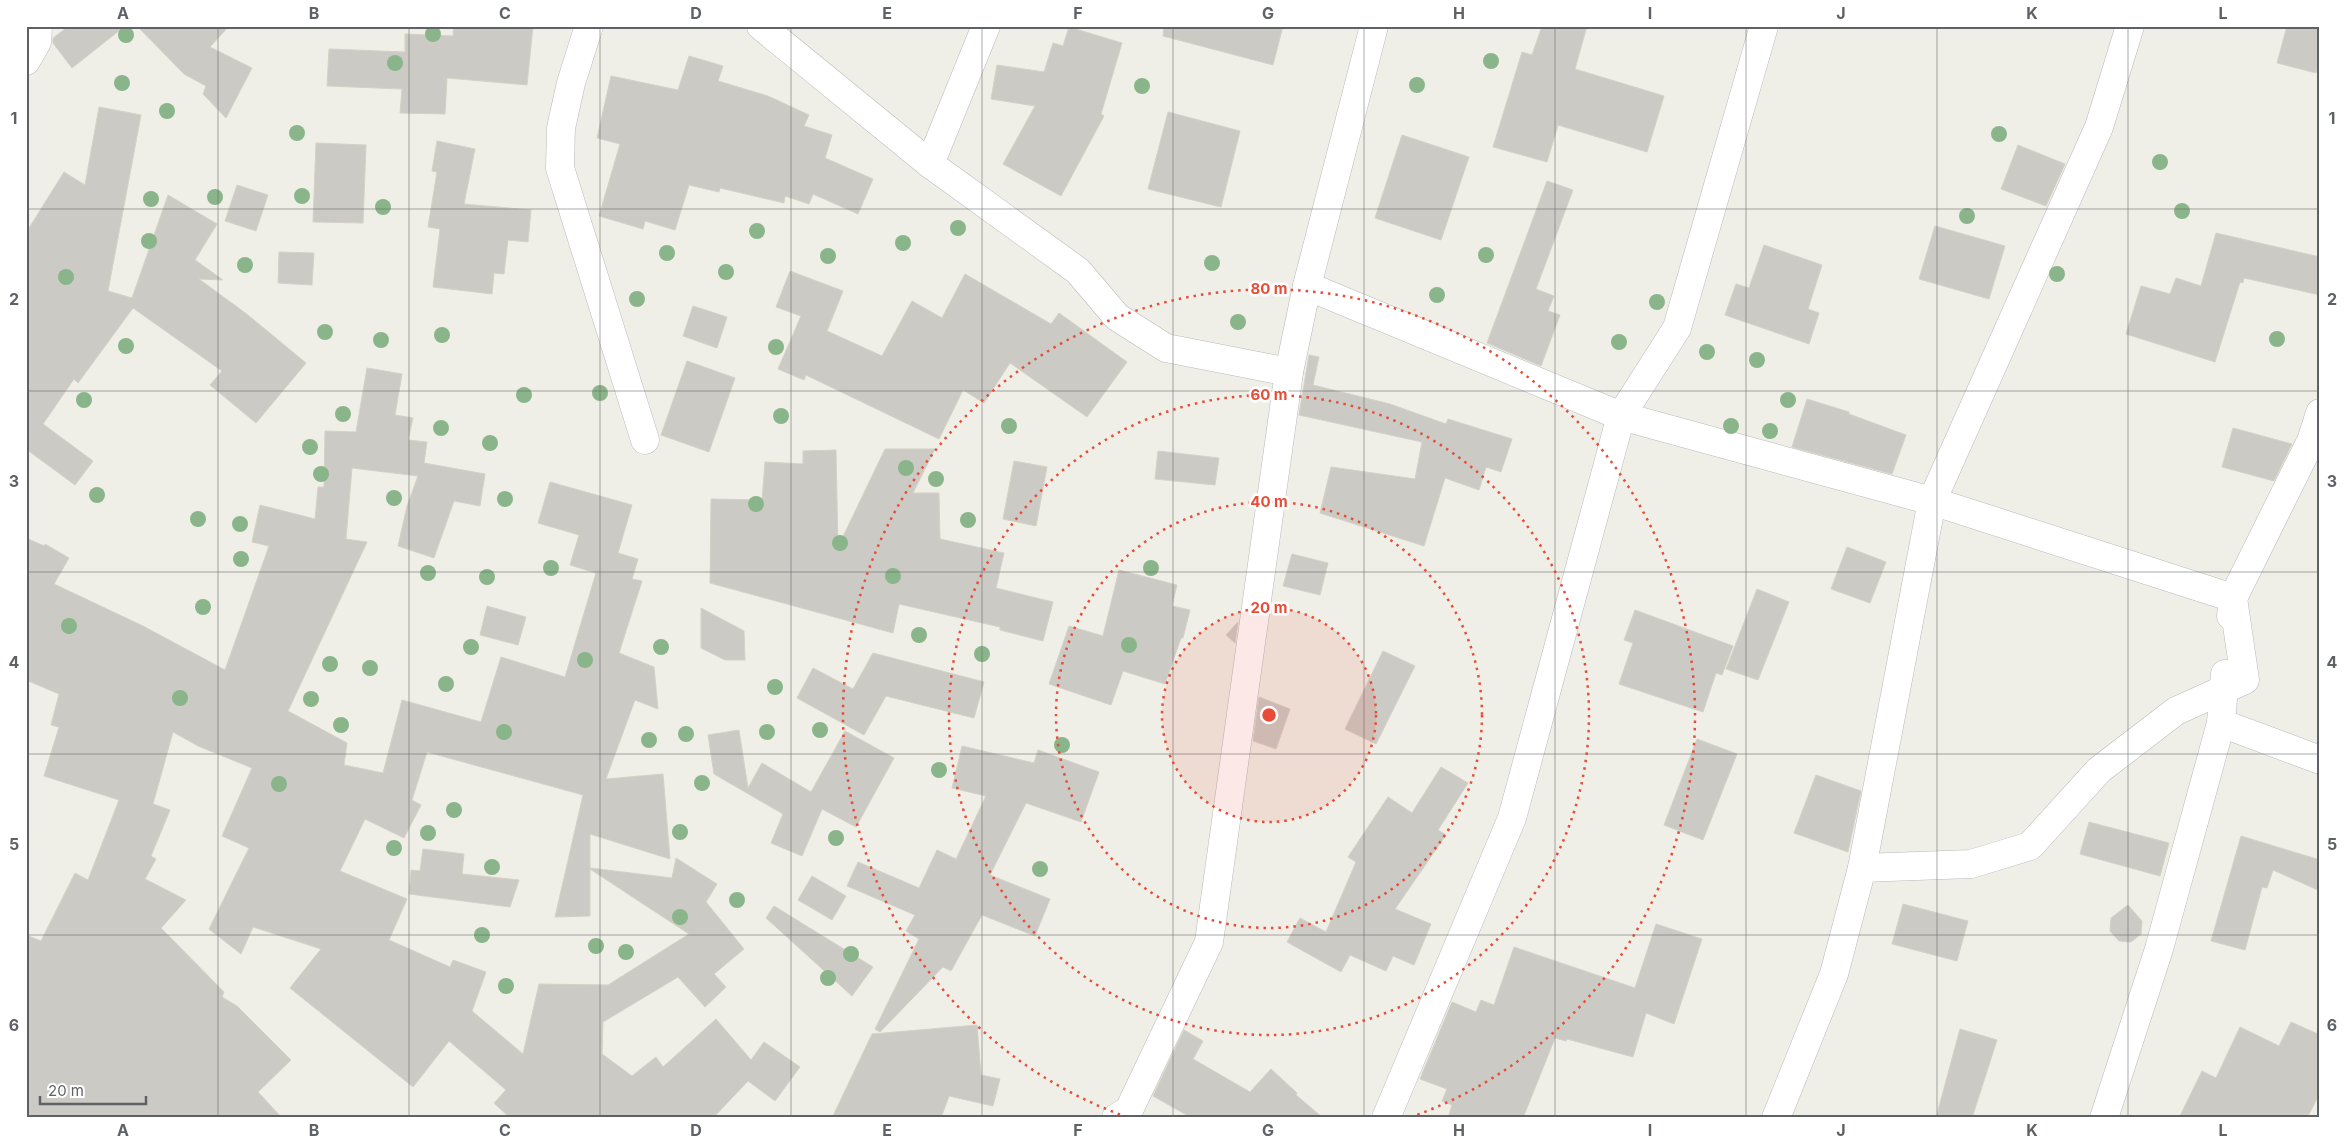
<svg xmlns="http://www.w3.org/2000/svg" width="2346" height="1144" font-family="Inter,sans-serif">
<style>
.building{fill:#cccac4;stroke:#d5d1c5;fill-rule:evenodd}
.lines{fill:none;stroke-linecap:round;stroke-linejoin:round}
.street-casing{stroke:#b7b9bd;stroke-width:29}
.street{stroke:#fff;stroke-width:28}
.tree{fill:#8ab58a}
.grid{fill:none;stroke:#5e6267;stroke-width:1;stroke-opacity:0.55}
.ring{fill:none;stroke:#e84c36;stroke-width:2.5;stroke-dasharray:2.5 5}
.centre{fill:#e84c36;stroke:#fff;stroke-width:2.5}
.ring-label{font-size:15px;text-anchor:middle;font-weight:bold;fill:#e84c36;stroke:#fff;stroke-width:5;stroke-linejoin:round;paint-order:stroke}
.neatline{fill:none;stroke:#5e6267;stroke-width:2}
.grid-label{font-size:16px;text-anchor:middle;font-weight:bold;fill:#5e6267}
</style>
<rect width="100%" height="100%" fill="#f0efe7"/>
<g class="building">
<polygon points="69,26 125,26 72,68 53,43 53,38"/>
<polygon points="137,26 229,26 210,47 252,68 226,118 203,94 206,86 184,74"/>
<polygon points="454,26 533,26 527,85 447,78 445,114 400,113 402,89 327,86 329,49 405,52 405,34 453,36"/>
<polygon points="1164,26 1283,26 1273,65 1163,36"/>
<polygon points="1542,26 1587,26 1575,69 1664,96 1647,152 1558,125 1547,162 1493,147 1522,52 1532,55"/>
<polygon points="2287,26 2320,26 2320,58 2316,73 2277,63"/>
<polygon points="1069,27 1122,43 1101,114 1104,116 1061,196 1003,164 1035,106 991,99 997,65 1044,72 1053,43 1063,46"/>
<polygon points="689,56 723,66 718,81 768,96 809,115 804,126 832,135 825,158 873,179 858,214 813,194 809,204 785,196 784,203 720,188 719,192 689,185 675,230 645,221 643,229 599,216 620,144 597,138 611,76 678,90"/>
<polygon points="99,107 141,115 108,291 132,298 168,195 217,224 195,260 223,280 199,279 248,315 306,363 256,423 210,385 222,371 133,308 78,383 74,379 43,424 93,461 75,485 26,449 26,233 64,172 85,185"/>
<polygon points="1168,112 1240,131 1221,207 1148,189"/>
<polygon points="1402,135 1469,157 1441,240 1375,218"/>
<polygon points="437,141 475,149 464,204 531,210 528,242 508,240 504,274 494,273 492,294 433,287 440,229 428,227 437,172 432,171"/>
<polygon points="316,143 366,145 363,223 313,222"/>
<polygon points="2018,145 2065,164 2046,206 2001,189"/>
<polygon points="1547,181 1573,190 1536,289 1554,296 1548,311 1560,315 1541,366 1487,343"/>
<polygon points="237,185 268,195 256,231 225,221"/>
<polygon points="1935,226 2005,246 1989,299 1919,279"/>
<polygon points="2216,233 2320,257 2320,295 2244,278 2243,283 2240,282 2215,362 2126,334 2141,286 2170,294 2176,278 2201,286"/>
<polygon points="1764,245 1822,265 1808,309 1819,313 1809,344 1725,315 1736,284 1749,288"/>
<polygon points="279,252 314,253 312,285 278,283"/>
<polygon points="790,271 843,291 827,331 882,356 912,301 942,318 965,274 1051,324 1059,313 1127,362 1087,417 1010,363 984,403 963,390 939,439 806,375 804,380 778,369 801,316 776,307"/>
<polygon points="693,306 727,317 717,348 683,336"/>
<polygon points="1309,355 1319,357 1313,385 1390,404 1446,424 1448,419 1512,439 1501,472 1486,467 1479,490 1445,478 1424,546 1320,513 1331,467 1415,479 1422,442 1299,415"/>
<polygon points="687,361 735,378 709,452 661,435"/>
<path d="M367 368 402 374 395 415 413 418 408 440 427 442 424 463 485 474 480 506 454 501 434 558 398 546 407 506 418 476 352 468 346 539 367 542 288 711 347 743 344 765 383 773 402 700 481 722 501 657 565 677 596 573 570 565 579 535 538 523 550 482 632 505 618 553 638 559 632 579 642 581 619 653 654 667 658 709 635 700 606 779 663 774 670 859 590 834V868L672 878 676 858 717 884 706 902 744 949 714 974 726 987 705 1007 678 977 603 1022 602 1054 632 1076 656 1057 663 1067 716 1019 751 1060 764 1042 800 1067 775 1101 748 1081 713 1118H510L494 1103 506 1090 449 1041 413 1087 290 988 321 949 253 927 241 954 209 929 249 848 222 836 252 768 198 746 173 732 153 804 170 810 151 856 156 859 145 879 186 900 161 928 224 992 222 997 237 1006 291 1060 258 1092 282 1118H26V935L41 941 75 873 88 880 119 800 44 776 59 727 51 725 59 694 26 680V538L44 546 45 544 69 558 54 584 143 626 225 670 269 546 252 542 260 505 315 519 318 487H324L325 431 356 432ZM427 752 583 795 555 917 590 916V869L689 934 608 985 539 984 523 1054 472 1011 486 972 453 960 450 967 389 940 407 899 340 871 365 819 404 838 421 805 412 800Z"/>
<polygon points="1807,399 1849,412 1849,414 1906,435 1892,474 1792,447"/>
<polygon points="2233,428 2292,444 2274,481 2222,467"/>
<polygon points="885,449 935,449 913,493 939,493 940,539 1004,553 996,588 1053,602 1043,641 1000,630 1000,627 899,604 893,633 710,583 711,499 762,500 765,462 803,464 803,451 836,450 838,547"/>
<polygon points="1158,451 1219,458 1215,485 1155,479"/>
<polygon points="1014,461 1047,467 1036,526 1003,519"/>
<polygon points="1847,547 1886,562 1870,603 1831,589"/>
<polygon points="1292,554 1328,563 1320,595 1283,586"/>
<polygon points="1119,570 1177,585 1172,606 1190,610 1183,638 1181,638 1165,684 1123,671 1111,705 1049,684 1069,626 1103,636"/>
<polygon points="1757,589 1789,602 1758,680 1726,669"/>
<polygon points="487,606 526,617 518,645 480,635"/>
<polygon points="701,608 744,631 745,660 725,660 701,648"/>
<polygon points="1635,610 1733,646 1722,675 1716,673 1703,712 1619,684 1633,643 1624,640"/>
<polygon points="1238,622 1235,643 1226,635"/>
<polygon points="1383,651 1415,666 1376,744 1345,729"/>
<polygon points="873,653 984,682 974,718 886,696 864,735 797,698 813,668 853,689"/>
<polygon points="1259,697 1290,709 1276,749 1253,741"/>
<polygon points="739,730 748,788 762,763 811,792 845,731 894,758 856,827 822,809 802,856 771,843 783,814 714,774 708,735"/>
<polygon points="1697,739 1737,754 1703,840 1664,825"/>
<polygon points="962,746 1034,763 1038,750 1099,772 1081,822 1026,803 990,875 1050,899 1035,936 982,915 951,971 943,967 880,1032 875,1029 919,939 906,931 915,915 847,886 858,862 919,888 937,850 956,859 986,796 952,788"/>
<polygon points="1441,767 1468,783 1438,830 1446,835 1395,909 1431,924 1414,965 1393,956 1386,971 1350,955 1341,972 1287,942 1300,918 1326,932 1356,862 1348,857 1388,797 1412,813"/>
<polygon points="1816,775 1861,791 1848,852 1794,833"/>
<polygon points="2089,822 2169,843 2160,876 2080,854"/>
<polygon points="2241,836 2320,860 2320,891 2273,870 2267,888 2262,887 2245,950 2211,941"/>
<polygon points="423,849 464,854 462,874 519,880 510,907 409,894 411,870 420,871"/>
<polygon points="812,876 846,896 832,920 798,900"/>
<polygon points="1903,904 1968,921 1957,961 1892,944"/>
<polygon points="2128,905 2142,921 2141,934 2131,942 2119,941 2110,931 2111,918"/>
<polygon points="774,906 873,967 852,996 766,918"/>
<polygon points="1656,924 1702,939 1674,1024 1646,1013 1633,1057 1567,1039 1566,1041 1555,1038 1523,1118 1448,1118 1452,1105 1442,1101 1447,1089 1420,1079 1452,1002 1476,1012 1481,1000 1494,1005 1514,947 1635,988"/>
<polygon points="2291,1022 2320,1035 2320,1093 2307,1118 2179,1118 2202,1071 2216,1078 2240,1027 2279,1046"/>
<polygon points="977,1025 981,1075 1000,1079 993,1106 949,1096 941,1118 832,1118 872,1034"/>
<polygon points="1960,1029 1997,1040 1972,1118 1936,1118"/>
<polygon points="1184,1030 1203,1041 1193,1059 1250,1092 1271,1069 1297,1093 1296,1095 1323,1118 1192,1118 1153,1096"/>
</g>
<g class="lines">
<g class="street-casing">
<g id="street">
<polyline points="589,26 571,83 561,128 560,168 645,440"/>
<polyline points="761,26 930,164 1078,271 1117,317 1166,348 1289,372"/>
<polyline points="26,61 37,42 38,26"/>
<polyline points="930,164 986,26"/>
<polyline points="1307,286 1621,416 1932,501 2233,598 2245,680 2176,711 2099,770 2030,846 1971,864 1862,868"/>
<polyline points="2231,616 2233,598 2311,441 2320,413"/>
<polyline points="2221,723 2320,760"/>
<polyline points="1116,1118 1129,1110 1209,942 1289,372 1307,286 1374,26"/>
<polyline points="1386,1118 1512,818 1621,416 1677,328 1764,26"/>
<polyline points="1776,1118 1834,974 1862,868 1932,501 2099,127 2130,26"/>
<polyline points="2104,1118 2159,949 2221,723 2225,674"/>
</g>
</g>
<use href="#street" class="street"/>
</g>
<g class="tree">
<circle cx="433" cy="34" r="8"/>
<circle cx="126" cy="35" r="8"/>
<circle cx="1491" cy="61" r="8"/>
<circle cx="395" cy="63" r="8"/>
<circle cx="122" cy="83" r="8"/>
<circle cx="1417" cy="85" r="8"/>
<circle cx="1142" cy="86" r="8"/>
<circle cx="167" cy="111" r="8"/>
<circle cx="297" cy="133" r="8"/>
<circle cx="1999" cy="134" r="8"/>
<circle cx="2160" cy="162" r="8"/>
<circle cx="302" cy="196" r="8"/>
<circle cx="215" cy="197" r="8"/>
<circle cx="151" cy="199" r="8"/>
<circle cx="383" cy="207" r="8"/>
<circle cx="2182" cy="211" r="8"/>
<circle cx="1967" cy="216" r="8"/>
<circle cx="958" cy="228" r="8"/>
<circle cx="757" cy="231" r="8"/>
<circle cx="149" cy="241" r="8"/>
<circle cx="903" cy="243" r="8"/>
<circle cx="667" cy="253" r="8"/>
<circle cx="1486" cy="255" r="8"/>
<circle cx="828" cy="256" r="8"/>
<circle cx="1212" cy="263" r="8"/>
<circle cx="245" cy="265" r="8"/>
<circle cx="726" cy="272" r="8"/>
<circle cx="2057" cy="274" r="8"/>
<circle cx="66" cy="277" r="8"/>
<circle cx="1437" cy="295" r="8"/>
<circle cx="637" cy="299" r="8"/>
<circle cx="1657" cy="302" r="8"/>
<circle cx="1238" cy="322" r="8"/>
<circle cx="325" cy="332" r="8"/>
<circle cx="442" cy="335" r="8"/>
<circle cx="2277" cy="339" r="8"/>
<circle cx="381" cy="340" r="8"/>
<circle cx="1619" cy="342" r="8"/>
<circle cx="126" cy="346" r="8"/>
<circle cx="776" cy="347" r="8"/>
<circle cx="1707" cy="352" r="8"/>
<circle cx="1757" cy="360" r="8"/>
<circle cx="600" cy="393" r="8"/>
<circle cx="524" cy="395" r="8"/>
<circle cx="84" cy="400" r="8"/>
<circle cx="1788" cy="400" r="8"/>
<circle cx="343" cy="414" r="8"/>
<circle cx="781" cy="416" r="8"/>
<circle cx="1009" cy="426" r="8"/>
<circle cx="1731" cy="426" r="8"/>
<circle cx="441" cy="428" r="8"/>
<circle cx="1770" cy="431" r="8"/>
<circle cx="490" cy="443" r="8"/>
<circle cx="310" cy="447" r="8"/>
<circle cx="906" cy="468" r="8"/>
<circle cx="321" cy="474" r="8"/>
<circle cx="936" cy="479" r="8"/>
<circle cx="97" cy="495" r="8"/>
<circle cx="394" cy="498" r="8"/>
<circle cx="505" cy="499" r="8"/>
<circle cx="756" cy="504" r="8"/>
<circle cx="198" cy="519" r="8"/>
<circle cx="968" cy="520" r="8"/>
<circle cx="240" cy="524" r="8"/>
<circle cx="840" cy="543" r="8"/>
<circle cx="241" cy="559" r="8"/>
<circle cx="551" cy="568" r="8"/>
<circle cx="1151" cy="568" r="8"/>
<circle cx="428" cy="573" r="8"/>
<circle cx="893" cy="576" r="8"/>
<circle cx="487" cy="577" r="8"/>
<circle cx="203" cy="607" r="8"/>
<circle cx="69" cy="626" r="8"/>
<circle cx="919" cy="635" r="8"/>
<circle cx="1129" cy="645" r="8"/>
<circle cx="471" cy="647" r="8"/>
<circle cx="661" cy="647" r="8"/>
<circle cx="982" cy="654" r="8"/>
<circle cx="585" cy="660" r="8"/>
<circle cx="330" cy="664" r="8"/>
<circle cx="370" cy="668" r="8"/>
<circle cx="446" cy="684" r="8"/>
<circle cx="775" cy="687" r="8"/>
<circle cx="180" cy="698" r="8"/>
<circle cx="311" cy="699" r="8"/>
<circle cx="341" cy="725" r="8"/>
<circle cx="820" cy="730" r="8"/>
<circle cx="504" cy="732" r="8"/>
<circle cx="767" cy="732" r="8"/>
<circle cx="686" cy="734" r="8"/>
<circle cx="649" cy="740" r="8"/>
<circle cx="1062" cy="745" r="8"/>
<circle cx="939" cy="770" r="8"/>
<circle cx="702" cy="783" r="8"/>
<circle cx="279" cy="784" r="8"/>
<circle cx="454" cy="810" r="8"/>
<circle cx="680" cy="832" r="8"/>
<circle cx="428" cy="833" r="8"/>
<circle cx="836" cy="838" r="8"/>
<circle cx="394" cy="848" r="8"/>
<circle cx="492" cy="867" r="8"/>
<circle cx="1040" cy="869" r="8"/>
<circle cx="737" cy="900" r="8"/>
<circle cx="680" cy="917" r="8"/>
<circle cx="482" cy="935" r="8"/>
<circle cx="596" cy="946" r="8"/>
<circle cx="626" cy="952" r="8"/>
<circle cx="851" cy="954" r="8"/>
<circle cx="828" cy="978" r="8"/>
<circle cx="506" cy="986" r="8"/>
</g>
<path class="grid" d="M218 26V1118M409 26V1118M600 26V1118M791 26V1118M982 26V1118M1173 26V1118M1364 26V1118M1555 26V1118M1746 26V1118M1937 26V1118M2128 26V1118M26 209H2320M26 391H2320M26 572H2320M26 754H2320M26 935H2320"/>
<circle cx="1269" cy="715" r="107" fill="#e84c36" fill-opacity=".12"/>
<g class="ring">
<circle cx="1269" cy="715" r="107"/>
<circle cx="1269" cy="715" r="213"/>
<circle cx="1269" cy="715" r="320"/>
<path d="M1127 1117A426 426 0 1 1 1411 1117"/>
</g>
<circle cx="1269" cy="715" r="8" class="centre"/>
<g class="ring-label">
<text x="1269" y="294">80 m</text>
<text x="1269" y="400">60 m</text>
<text x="1269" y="507">40 m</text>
<text x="1269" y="613">20 m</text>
</g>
<rect width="2346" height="1144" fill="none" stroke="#ffffff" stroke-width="55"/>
<path d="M40 1096v8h106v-8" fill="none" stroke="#5e6267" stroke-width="2.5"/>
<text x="48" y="1096" font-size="15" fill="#5e6267" stroke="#ffffff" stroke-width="4" paint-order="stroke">20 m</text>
<rect x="28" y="28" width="2290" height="1088" class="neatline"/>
<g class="grid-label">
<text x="123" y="19">A</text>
<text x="314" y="19">B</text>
<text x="505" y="19">C</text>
<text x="696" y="19">D</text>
<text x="887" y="19">E</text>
<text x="1078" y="19">F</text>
<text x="1268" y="19">G</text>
<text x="1459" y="19">H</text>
<text x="1650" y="19">I</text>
<text x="1841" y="19">J</text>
<text x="2032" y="19">K</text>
<text x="2223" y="19">L</text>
<text x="14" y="124">1</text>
<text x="2332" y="124">1</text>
<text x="14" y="305">2</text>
<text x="2332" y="305">2</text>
<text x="14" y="487">3</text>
<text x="2332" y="487">3</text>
<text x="14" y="668">4</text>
<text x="2332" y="668">4</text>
<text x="14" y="850">5</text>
<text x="2332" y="850">5</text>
<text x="14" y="1031">6</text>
<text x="2332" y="1031">6</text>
<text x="123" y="1136">A</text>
<text x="314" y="1136">B</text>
<text x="505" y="1136">C</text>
<text x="696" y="1136">D</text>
<text x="887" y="1136">E</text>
<text x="1078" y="1136">F</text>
<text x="1268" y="1136">G</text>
<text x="1459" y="1136">H</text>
<text x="1650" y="1136">I</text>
<text x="1841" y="1136">J</text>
<text x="2032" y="1136">K</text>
<text x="2223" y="1136">L</text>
</g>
</svg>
